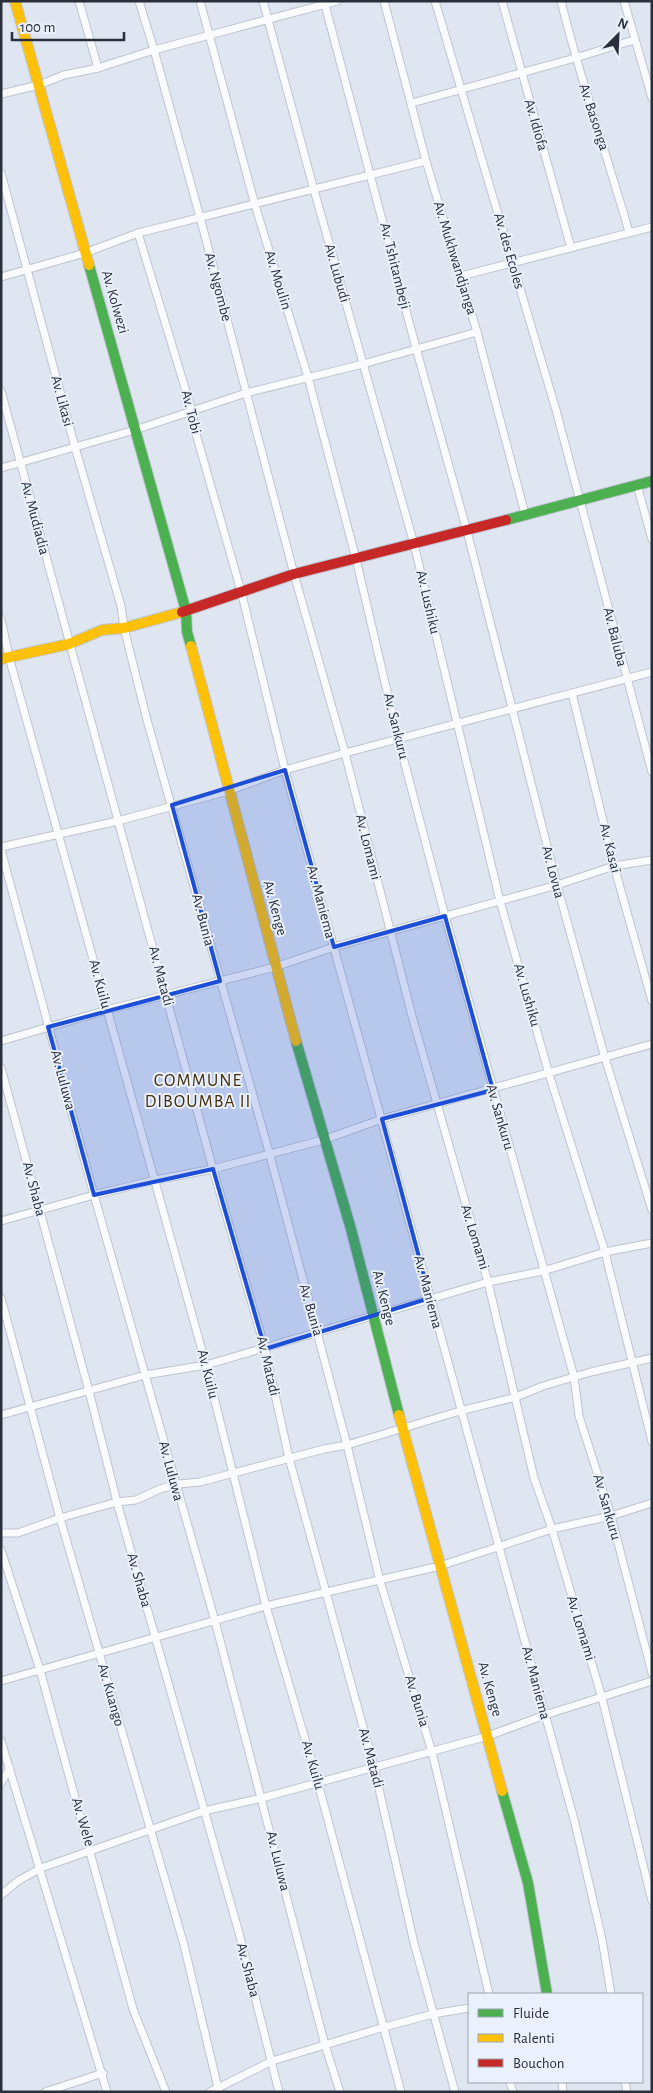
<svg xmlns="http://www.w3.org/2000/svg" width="653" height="2093" font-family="'Alegreya Sans',sans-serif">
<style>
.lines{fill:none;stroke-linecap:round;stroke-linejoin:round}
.street-casing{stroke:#bdc4ce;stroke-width:9}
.fast-casing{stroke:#bdc4ce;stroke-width:12}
.slow-casing{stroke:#bdc4ce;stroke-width:12}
.jam-casing{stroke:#bdc4ce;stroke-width:12}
.street{stroke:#fafbfd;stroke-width:7}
.fast{stroke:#4caf50;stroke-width:10}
.slow{stroke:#ffc107;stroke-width:10}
.jam{stroke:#c62828;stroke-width:10}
.marked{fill:#1d4ed8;fill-opacity:0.2;stroke:#1d4ed8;stroke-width:4;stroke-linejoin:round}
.labels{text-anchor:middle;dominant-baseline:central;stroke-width:4;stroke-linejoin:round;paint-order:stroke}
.street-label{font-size:15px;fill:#2a303b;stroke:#eaf1fc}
.quarter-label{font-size:18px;letter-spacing:1px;fill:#472f0b;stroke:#eaf1fc}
</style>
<rect width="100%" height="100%" fill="#dfe6f2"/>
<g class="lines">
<g class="street-casing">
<g id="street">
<polyline points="79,1 98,68"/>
<polyline points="139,1 154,50 200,217 294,574 345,753 412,1016 488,1282 534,1478 552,1529 602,1698 652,1901"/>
<polyline points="200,1 255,205 308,377 356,559 398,738 445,916 574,1377 579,1416 611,1516 652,1673"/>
<polyline points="263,1 314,190 414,544 500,901 549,1074 605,1252 652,1442"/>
<polyline points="324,1 416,348 467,531 557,885 605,1058 652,1210"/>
<polyline points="384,1 426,161 477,332 525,514"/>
<polyline points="435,1 556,410 652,772"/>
<polyline points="502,1 571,248"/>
<path d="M561 1C580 79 607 155 629 232"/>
<polyline points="624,1 652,98"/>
<polyline points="1,94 39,85 64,75 98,68 154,50 337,1"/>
<polyline points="412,103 575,58 634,40"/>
<polyline points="1,173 75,447 121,606 124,628 147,720 269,1152 347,1445 380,1581 432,1752 489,1994"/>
<polyline points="138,233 192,411 196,434 241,591 285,770 575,1823 602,1939 611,1994"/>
<polyline points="461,276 652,227"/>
<polyline points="1,277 85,253 138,233 426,161"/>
<polyline points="1,391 213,1169 265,1349 289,1458 374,1767 414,1943 455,2092"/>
<polyline points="1,468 135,430 246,393 363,364 477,332"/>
<polyline points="637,485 652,539"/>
<polyline points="1,619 9,657 206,1365 266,1606 318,1783 401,2092"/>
<polyline points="572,693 614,866 652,1001"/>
<polyline points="1,847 118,821 228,791 285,770 345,753 652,672"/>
<polyline points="1,850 94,1195 215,1621 325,2045 340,2092"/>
<polyline points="1,1041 107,1010 275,967 334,947 557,885 614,866 652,860"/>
<polyline points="1,1068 89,1391 117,1502 239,1933 279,2092"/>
<polyline points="1,1221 94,1195 155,1180 213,1169 323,1140 382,1119 652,1044"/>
<polyline points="1,1298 60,1518 184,1945 219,2092"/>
<polyline points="1,1415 145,1375 206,1365 488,1282 543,1271 605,1252 652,1243"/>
<polyline points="1,1533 18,1533 60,1518 117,1502 136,1500 160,1489 179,1484 200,1482 324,1449 347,1445 460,1411 516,1397 543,1386 591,1372 652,1358"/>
<polyline points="1,1550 40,1670 133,2009 166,2092"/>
<polyline points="1,1681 266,1606 440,1566 552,1529 611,1516 652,1503"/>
<polyline points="1,1741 107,2092"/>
<polyline points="1,1783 10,1768"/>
<polyline points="1,1895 18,1881 41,1868 204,1811 262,1798 488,1736 545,1715 652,1681"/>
<polyline points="510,2082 513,2092"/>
<polyline points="562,2082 563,2092"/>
<polyline points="625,2082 627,2092"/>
<polyline points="45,2092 103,2073"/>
<polyline points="210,2092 272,2061 384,2027 433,2014 469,2008"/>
</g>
</g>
<g class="fast-casing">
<g id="fast">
<polyline points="89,265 186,611 187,632 191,646"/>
<polyline points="506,520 652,481"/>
<polyline points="296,1041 351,1229 399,1415"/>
<polyline points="502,1791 528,1883 547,1994"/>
</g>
</g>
<g class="slow-casing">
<g id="slow">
<polyline points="15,1 89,265"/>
<polyline points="191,646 296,1041"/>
<polyline points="1,659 69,644 102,630 124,628 182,612"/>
<polyline points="399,1415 502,1791"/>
</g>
</g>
<g class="jam-casing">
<polyline id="jam" points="182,612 294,574 506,520"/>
</g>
<use href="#street" class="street"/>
<use href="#fast" class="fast"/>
<use href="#slow" class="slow"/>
<use href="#jam" class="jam"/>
</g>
<path class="marked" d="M285 770 334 947 445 916 493 1090 382 1119 430 1298 265 1349 213 1169 94 1195 48 1027 220 981 172 805Z"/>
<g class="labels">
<g class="street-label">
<text transform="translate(594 117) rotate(72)">Av. Basonga</text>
<text transform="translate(536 125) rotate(74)">Av. Idiofa</text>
<text transform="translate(509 251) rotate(74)">Av. des Ecoles</text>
<text transform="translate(455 258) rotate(73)">Av. Mukhwandjanga</text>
<text transform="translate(395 266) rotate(76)">Av. Tshitambeji</text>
<text transform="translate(337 273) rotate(74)">Av. Lubudi</text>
<text transform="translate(278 280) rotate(73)">Av. Moulin</text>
<text transform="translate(218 287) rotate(75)">Av. Ngombe</text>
<text transform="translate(115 302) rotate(74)">Av. Kolwezi</text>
<text transform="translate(62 401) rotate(75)">Av. Likasi</text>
<text transform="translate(191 412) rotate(76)">Av. Tobi</text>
<text transform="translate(35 518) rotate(75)">Av. Mudiadia</text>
<text transform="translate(428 602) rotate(77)">Av. Lushiku</text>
<text transform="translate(615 637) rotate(76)">Av. Baluba</text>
<text transform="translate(396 726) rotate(76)">Av. Sankuru</text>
<text transform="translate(368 847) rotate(76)">Av. Lomami</text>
<text transform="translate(610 848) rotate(76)">Av. Kasaï</text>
<text transform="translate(553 872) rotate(75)">Av. Lovua</text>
<text transform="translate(321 902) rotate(75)">Av. Maniema</text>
<text transform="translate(275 908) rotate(75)">Av. Kenge</text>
<text transform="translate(203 920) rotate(75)">Av. Bunia</text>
<text transform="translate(161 976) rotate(75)">Av. Matadi</text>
<text transform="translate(100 984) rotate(75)">Av. Kuilu</text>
<text transform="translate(527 995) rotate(74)">Av. Lushiku</text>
<text transform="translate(63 1080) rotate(75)">Av. Luluwa</text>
<text transform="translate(500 1117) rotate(74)">Av. Sankuru</text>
<text transform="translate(34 1189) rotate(75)">Av. Shaba</text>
<text transform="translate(475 1237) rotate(73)">Av. Lomami</text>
<text transform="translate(428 1292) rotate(75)">Av. Maniema</text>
<text transform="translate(384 1298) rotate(76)">Av. Kenge</text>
<text transform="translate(311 1310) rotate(74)">Av. Bunia</text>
<text transform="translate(268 1366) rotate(77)">Av. Matadi</text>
<text transform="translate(208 1374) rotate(76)">Av. Kuilu</text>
<text transform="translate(171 1471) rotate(75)">Av. Luluwa</text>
<text transform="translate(607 1507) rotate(74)">Av. Sankuru</text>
<text transform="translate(139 1580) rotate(74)">Av. Shaba</text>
<text transform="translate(581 1628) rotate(73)">Av. Lomami</text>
<text transform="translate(536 1683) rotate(75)">Av. Maniema</text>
<text transform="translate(490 1689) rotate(74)">Av. Kenge</text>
<text transform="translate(111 1695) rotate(74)">Av. Kuango</text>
<text transform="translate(417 1701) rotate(73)">Av. Bunia</text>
<text transform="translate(371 1758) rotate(75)">Av. Matadi</text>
<text transform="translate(313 1765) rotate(74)">Av. Kuilu</text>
<text transform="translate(83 1822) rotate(74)">Av. Wele</text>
<text transform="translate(278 1861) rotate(76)">Av. Luluwa</text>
<text transform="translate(248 1970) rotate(75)">Av. Shaba</text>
</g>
<g class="quarter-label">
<text x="198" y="1081">COMMUNE<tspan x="198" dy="21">DIBOUMBA II</tspan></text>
</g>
</g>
<rect width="653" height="2093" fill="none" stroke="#2a303b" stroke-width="5"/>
<rect x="468" y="1993" width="175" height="90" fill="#eaf1fc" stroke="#9da4af"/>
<rect x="478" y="2009" width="25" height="8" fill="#4caf50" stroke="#9da4af"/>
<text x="513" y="2018" font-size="15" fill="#2a303b">Fluide</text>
<rect x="478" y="2034" width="25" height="8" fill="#ffc107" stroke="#9da4af"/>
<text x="513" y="2043" font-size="15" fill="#2a303b">Ralenti</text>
<rect x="478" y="2059" width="25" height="8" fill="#c62828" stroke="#9da4af"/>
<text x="513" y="2068" font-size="15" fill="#2a303b">Bouchon</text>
<g transform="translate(618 35) rotate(24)" stroke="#eaf1fc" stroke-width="4" paint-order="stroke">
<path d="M0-4L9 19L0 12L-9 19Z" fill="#2a303b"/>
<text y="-8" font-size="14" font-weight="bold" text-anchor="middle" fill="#2a303b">N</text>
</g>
<path d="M12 32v8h112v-8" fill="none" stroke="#2a303b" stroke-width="2.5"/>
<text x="20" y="32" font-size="15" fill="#2a303b" stroke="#eaf1fc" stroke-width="4" paint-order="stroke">100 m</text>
</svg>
